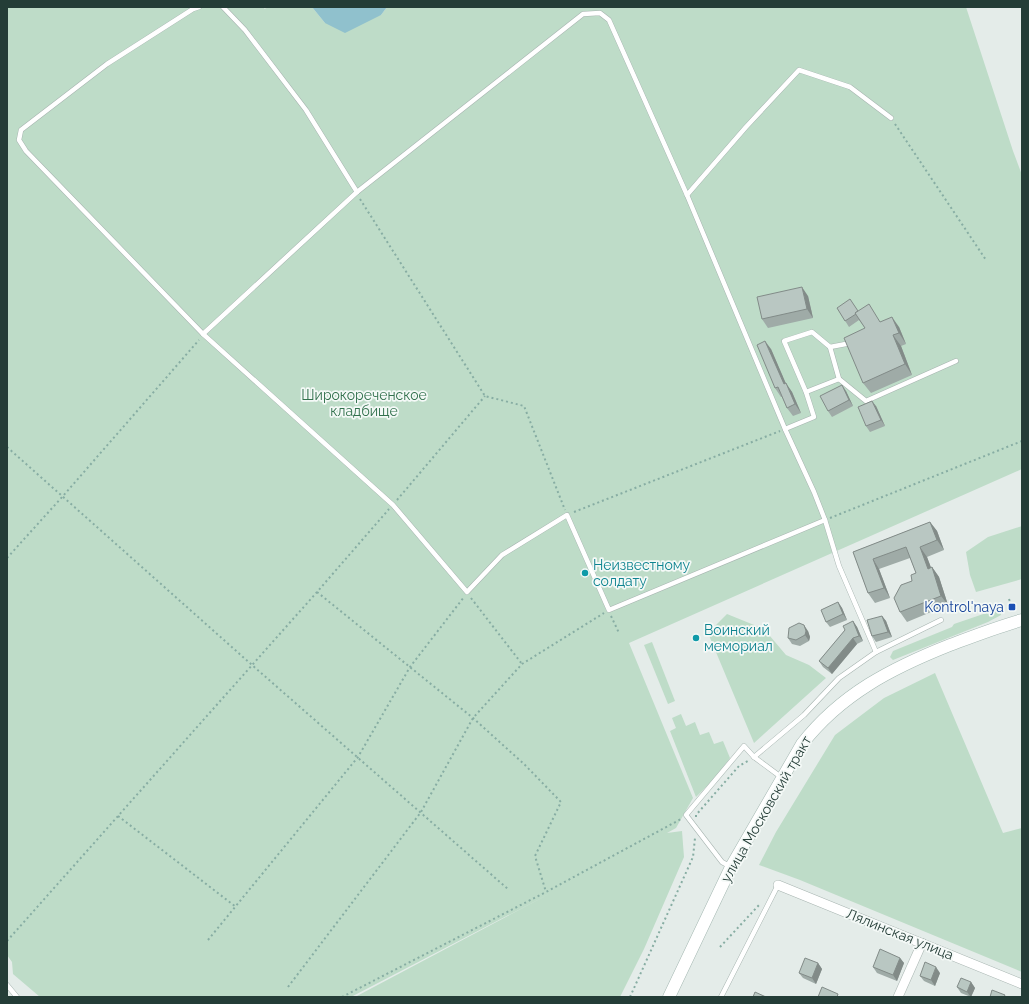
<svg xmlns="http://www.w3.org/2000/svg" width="1029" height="1004" font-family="Raleway,sans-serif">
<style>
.green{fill:#bedcc8}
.water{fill:#90c1cd}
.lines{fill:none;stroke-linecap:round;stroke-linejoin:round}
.service-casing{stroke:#a7b4b0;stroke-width:5.5}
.minor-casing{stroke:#a7b4b0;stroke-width:10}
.secondary-casing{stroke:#a3b7b1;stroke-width:13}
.path{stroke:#87ada3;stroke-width:2;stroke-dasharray:2 3;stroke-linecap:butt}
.service{stroke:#fff;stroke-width:4.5}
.minor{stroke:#fff;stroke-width:9}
.secondary{stroke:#fff;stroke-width:12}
.wall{fill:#9faba7}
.shaded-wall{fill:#828b88}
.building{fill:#b9c7c2;stroke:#828b88}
.culture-dot{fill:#0f9aa8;stroke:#f4f9f7;stroke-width:1.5}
.transit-dot{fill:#1a4fb4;stroke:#f4f9f7;stroke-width:1.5}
.labels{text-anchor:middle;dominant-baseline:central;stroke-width:3.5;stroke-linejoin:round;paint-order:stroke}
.park-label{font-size:14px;fill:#32714d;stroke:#f4f9f7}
.culture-label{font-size:14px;fill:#0d838f;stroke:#f4f9f7;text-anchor:start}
.transit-label{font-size:14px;fill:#164399;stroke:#f4f9f7;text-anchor:end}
.street-label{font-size:14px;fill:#243d37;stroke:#f4f9f7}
</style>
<rect width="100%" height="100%" fill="#e4ece9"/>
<g class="green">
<polygon points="7,7 265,7 264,9 269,7 312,7 325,23 381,15 387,7 966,7 1013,151 1022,175 1022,469 629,643 693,798 676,828 667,833 682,831 684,857 644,949 620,997 355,997 553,892 351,997 40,997 13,974 12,962 7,955"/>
<polygon points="1022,526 1022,579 976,592 970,575 966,552 988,537"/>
<polygon points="998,609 1001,612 1001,615 988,622 893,660 890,657 893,651 952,627 954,624"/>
<polygon points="727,614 764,629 786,655 809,665 826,678 754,743 708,633"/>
<polygon points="652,642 675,701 668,704 644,645"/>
<polygon points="935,673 1003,833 1022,828 1022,972 800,880 759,865 776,832 835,735 884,698"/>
<polygon points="681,714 686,726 695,722 700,735 709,732 714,744 723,741 730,758 715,778 696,797 670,731 676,728 672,718"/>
</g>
<polygon class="water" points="312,7 387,7 381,15 345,33 325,23"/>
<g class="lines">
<g class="service-casing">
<g id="service">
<polyline points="199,7 193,9 107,64 21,130 19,140 26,151 203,334 393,505 467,592 502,555 567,515 609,610 825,520"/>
<polyline points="223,7 245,30 306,110 357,192"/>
<polyline points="687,195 746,127 799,70 850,87 891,118"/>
<polyline points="203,334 357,192 583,14 600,13 609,20 687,195 785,429 814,492 825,520 839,566 876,652"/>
<polyline points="830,347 851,343"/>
<polyline points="806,392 839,379 866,401 956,361"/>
<polyline points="785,429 814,417 806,392 784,341 812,332 830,347 839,379"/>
<polyline points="754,757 804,715 839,678 876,652 941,620"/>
<polyline points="731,867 722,862 686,815 744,746 754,757 781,777"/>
<polyline points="7,985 17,997"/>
<polyline points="721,997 778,885"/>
</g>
</g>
<g class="minor-casing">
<g id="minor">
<polyline points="778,885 1022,984"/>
<polyline points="898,997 922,943"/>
</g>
</g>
<g class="secondary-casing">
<path id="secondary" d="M669 997 731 867 802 744C841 694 892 668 950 645 974 636 997 627 1022 620"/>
</g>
<g class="path">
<polyline points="895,124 986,260"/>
<polyline points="360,199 485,396 524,406 565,510"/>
<polyline points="7,447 252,665 509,890"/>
<polyline points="397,500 485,396"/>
<polyline points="574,512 780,431"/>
<polyline points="830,518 1022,441"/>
<polyline points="7,558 63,496 199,340"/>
<polyline points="317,592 473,718 524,764 561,802 535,856 546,892"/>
<polyline points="471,598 522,664"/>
<polyline points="1009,599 1012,607"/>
<polyline points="611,616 619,633"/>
<polyline points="118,816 236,907"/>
<polyline points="696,817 696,815 739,766 748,761"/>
<polyline points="208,940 358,757 410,667 464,597"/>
<polyline points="7,941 317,592 389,509"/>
<polyline points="720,947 759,905"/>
<polyline points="288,987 421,812 473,718 522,664 604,613"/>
<polyline points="342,997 546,892 681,819"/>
<polyline points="630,997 693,857 695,838"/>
</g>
<use href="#service" class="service"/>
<use href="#minor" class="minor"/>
<use href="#secondary" class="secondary"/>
</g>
<g class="wall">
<polygon points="808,296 813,318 768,328 762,319"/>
<polygon points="837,308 858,311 880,322 899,327 906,344 901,346 912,375 871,393 863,383 865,328 859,320 849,327"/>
<polygon points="771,349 786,384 792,392 801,413 793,416 787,408 782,397 781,397 775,388"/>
<polygon points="846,391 853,406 832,417 828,411"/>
<polygon points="876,406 885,426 870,432 866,426"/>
<polygon points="930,522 937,531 944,550 927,557 931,568 932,567 939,577 948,605 907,622 900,612 912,581 916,573 910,558 879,569 890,598 875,603 868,593 853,552"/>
<polygon points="838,602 842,608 847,620 830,627 826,622"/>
<polygon points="882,616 886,621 892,637 876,642 872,636"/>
<polygon points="853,621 857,627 863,641 857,644 832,674 823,667 819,661"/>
<polygon points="808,631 810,637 809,641 800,646 792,644 788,638"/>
<polygon points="900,958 904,963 897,981 877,973 873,967"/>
<polygon points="818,963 822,969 816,984 803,978 799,973"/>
<polygon points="940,973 935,986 924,981 920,976"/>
<polygon points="971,982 975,988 971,997 961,993 957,987"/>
</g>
<g class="shaded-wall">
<polygon points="802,287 808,296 813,318 807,309"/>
<polygon points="892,317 899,327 906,344 899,333"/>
<polygon points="893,335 901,346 912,375 905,364"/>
<polygon points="765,341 771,349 790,393 784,384"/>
<polygon points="786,383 792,392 801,413 795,404"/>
<polygon points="842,385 846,391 853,406 849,400"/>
<polygon points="872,401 876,406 885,426 881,420"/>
<polygon points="930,522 937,531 944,550 937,540"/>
<polygon points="920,547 927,557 935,578 928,569"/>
<polygon points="873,559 879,569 890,598 884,588"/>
<polygon points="932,567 939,577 948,605 941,596"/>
<polygon points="838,602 842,608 847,620 843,614"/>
<polygon points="882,616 886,621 892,637 888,632"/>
<polygon points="853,621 857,627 863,641 859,636"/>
<polygon points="804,625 808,631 810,637 809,641 805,635"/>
<polygon points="853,638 857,644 832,674 828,668"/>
<polygon points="900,958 904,963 897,981 893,975"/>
<polygon points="818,963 822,969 816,984 812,978"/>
<polygon points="936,967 940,973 935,986 931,980"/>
<polygon points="971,982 975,988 971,997 967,992"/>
</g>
<g class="building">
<polygon points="802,287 807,309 762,319 757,297"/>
<polygon points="850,299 858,311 855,313 856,314 845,321 837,308"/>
<polygon points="869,304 880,322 892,317 899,333 893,335 905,364 863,383 844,338 865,328 855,313"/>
<polygon points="765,341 784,384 786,383 795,404 787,408 778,387 775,388 757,345"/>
<polygon points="842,385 849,400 828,411 820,396"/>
<polygon points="872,401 881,420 866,426 858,407"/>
<polygon points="930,522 937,540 920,547 928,569 932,567 941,596 900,612 894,598 901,585 912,581 911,575 916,573 906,547 873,559 884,588 868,593 853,552"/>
<polygon points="838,602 843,614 826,622 821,610"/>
<polygon points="882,616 888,632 872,636 867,620"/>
<polygon points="853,621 859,636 853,638 828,668 819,661 845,630 843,626"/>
<polygon points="799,623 804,625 806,631 805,635 796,640 788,638 789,628"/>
<polygon points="880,949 900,958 893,975 873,967"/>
<polygon points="805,958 818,963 812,978 799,973"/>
<polygon points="925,962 936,967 931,980 920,976"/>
<polygon points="961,978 971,982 967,992 957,987"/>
<polygon points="822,987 838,994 837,997 818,997"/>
<polygon points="992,990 1005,995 1004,997 990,997"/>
<polygon points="755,992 766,997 753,997"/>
</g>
<g class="culture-dot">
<circle cx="585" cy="573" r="4"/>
<circle cx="696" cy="638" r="4"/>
</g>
<rect class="transit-dot" x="1008" y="603" width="8" height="8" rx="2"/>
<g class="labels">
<g class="park-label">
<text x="364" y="395">Широкореченское<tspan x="364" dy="16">кладбище</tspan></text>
</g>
<g class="culture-label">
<text x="593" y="565">Неизвестному<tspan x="593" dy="16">солдату</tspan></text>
<text x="704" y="630">Воинский<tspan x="704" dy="16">мемориал</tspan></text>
</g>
<g class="transit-label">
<text x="1004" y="607">Kontrol'naya</text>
</g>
<g class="street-label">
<text transform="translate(766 809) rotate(-60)">улица Московский тракт</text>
<text transform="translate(900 934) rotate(22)">Лялинская улица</text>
</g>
</g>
<rect width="1029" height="1004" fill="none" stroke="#243d37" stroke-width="16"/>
</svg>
